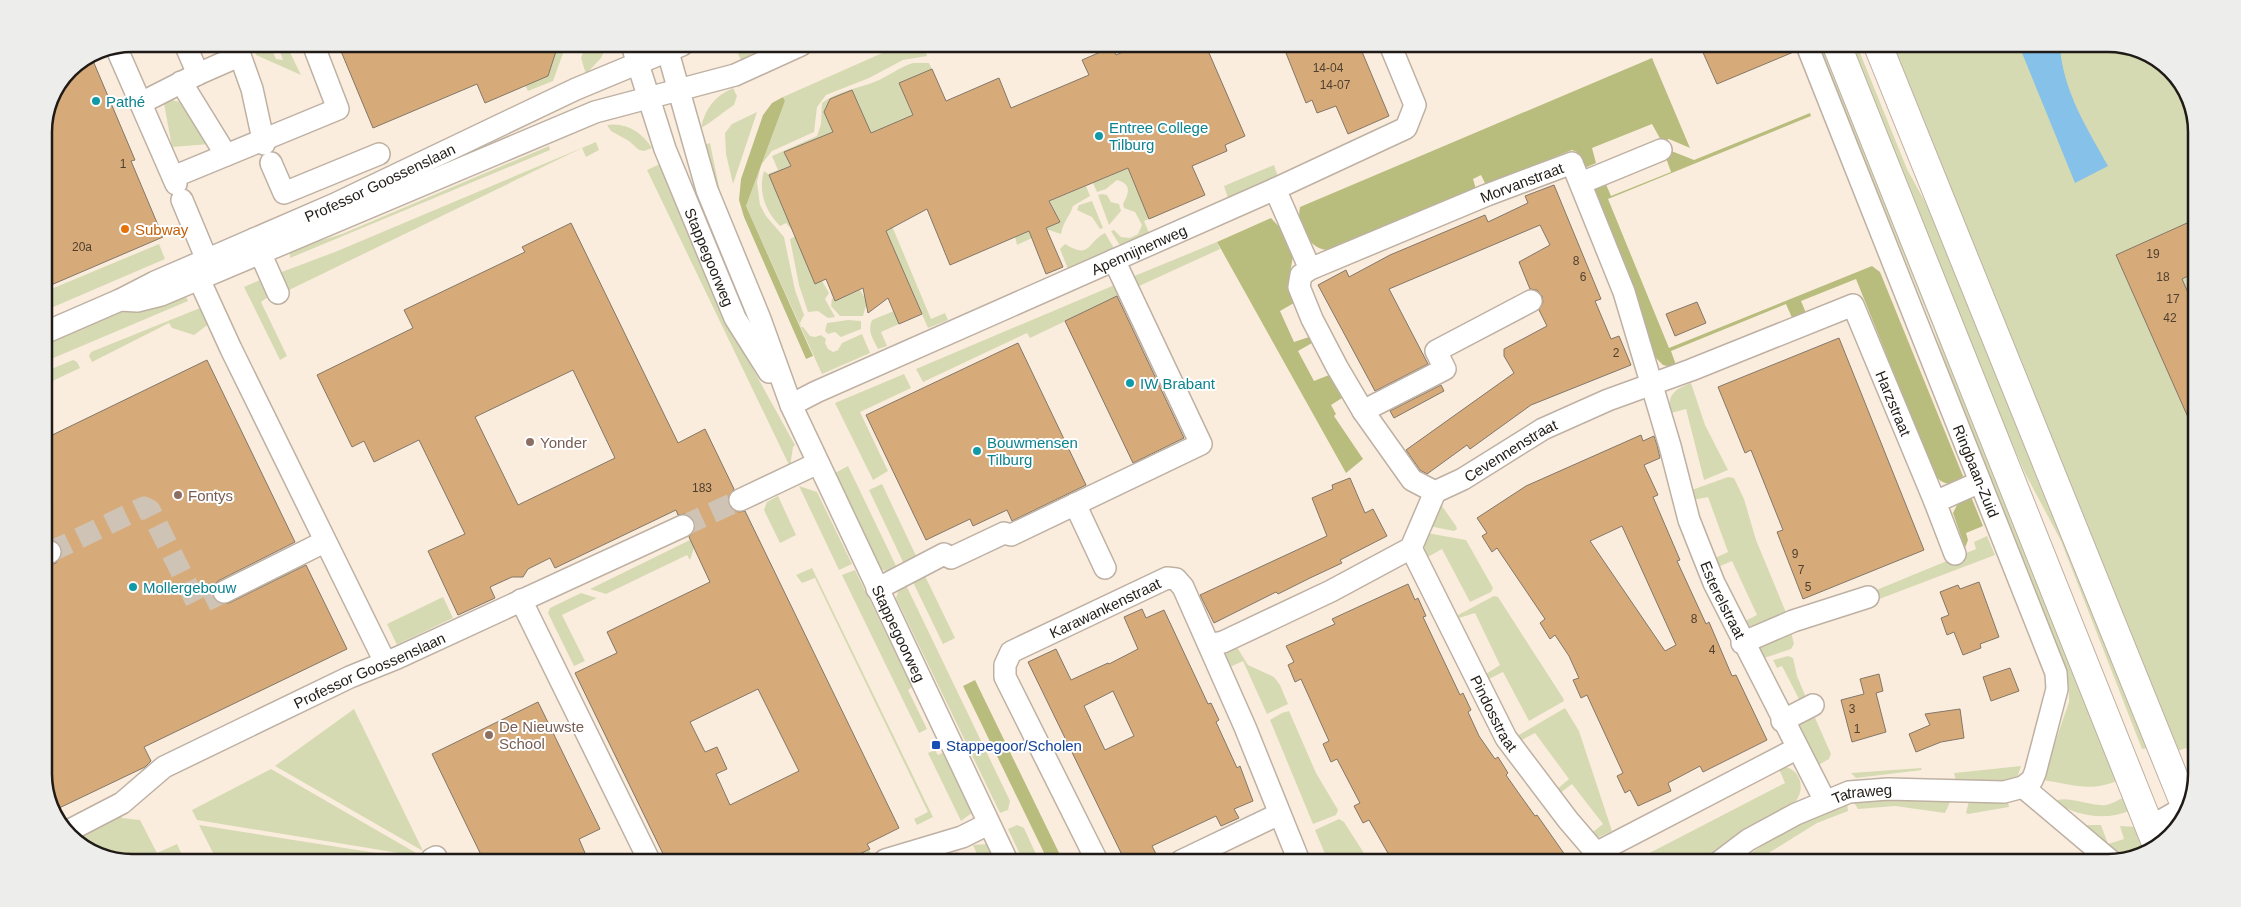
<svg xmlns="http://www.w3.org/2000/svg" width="2241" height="907" font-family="Helvetica,sans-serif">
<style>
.green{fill:#d6dab2}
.forest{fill:#b8bd7e}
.water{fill:#85c1e8}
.building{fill:#d7ab79;stroke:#837769;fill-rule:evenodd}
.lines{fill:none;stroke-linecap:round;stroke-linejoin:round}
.minor-tunnel{stroke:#cfc3b6;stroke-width:21;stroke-dasharray:21 11;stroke-linecap:butt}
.minor-casing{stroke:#beb1a3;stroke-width:24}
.major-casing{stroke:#beb1a3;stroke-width:30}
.minor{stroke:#fff;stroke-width:21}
.major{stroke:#fff;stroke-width:28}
.culture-dot{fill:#0f9aa8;stroke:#fff;stroke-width:2}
.food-dot{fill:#e8710a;stroke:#fff;stroke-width:2}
.education-dot{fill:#8d6e63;stroke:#fff;stroke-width:2}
.transit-dot{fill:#1a4fb4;stroke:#fff;stroke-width:2}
.labels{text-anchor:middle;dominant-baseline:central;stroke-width:4;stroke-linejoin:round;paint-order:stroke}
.number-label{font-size:12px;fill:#4e3f2f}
.culture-label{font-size:15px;fill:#0d838f;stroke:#fff;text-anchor:start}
.street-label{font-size:15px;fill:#201b16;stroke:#fff}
.food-label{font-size:15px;fill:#c56008;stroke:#fff;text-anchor:start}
.education-label{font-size:15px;fill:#785e54;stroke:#fff;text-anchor:start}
.transit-label{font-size:15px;fill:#164399;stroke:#fff;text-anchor:start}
.rim{fill:none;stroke:#201b16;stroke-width:2.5}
</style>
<rect width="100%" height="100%" fill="#fbedde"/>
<g class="green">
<polygon points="254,44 269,44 276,59 283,60 277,44 286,44 301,75 256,55"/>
<polygon points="558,45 566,45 553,81 528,91 525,85 547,76"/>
<polygon points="586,45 607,45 601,58 586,74 581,58"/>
<polygon points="743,45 775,45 741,61 736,48"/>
<polygon points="898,46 923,46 927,56 903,60 869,78 826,95 817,107 814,132 772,151 761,165 757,182 760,205 766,216 784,237 795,290 804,315 800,323 801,327 803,327 810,336 815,337 821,335 826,339 825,343 828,349 833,352 838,350 842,343 862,334 870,353 822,374 746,206 785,101 783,97"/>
<path d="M1819 48H1827L2119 780C2090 793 2072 784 2042 780L2069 702V688L2066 675 1968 428 1934 330Z"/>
<polygon points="1852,48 1858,48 1907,169 1947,242 2149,748 2142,749 2061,541 2025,473 1999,413"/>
<polygon points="1893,48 2137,49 2179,78 2197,127 2193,746 2177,751"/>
<path d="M913 63H929L932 69 900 83 913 115 879 154 852 90 830 99 824 112 833 132 785 152 791 166 769 175 793 231 786 223 780 226C765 211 758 191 764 171L768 174 778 170 772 156 817 136 821 124 822 103C837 91 857 89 874 82 888 77 899 67 913 63Z"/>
<path d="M733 88 737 96 734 105C723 112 711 123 701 128 705 108 715 96 733 88Z"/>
<polygon points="163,98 180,102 210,144 172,147"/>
<polygon points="757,112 733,184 726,154 725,133 732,124"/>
<path d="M607 125C626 122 642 132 652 148L644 151 639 150 629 141 611 131Z"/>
<polygon points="596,142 599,150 586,157 582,148 287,291 279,273 335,252"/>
<polygon points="710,143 721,197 702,146"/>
<polygon points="549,146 550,150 290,258 290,250 342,234"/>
<path d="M997 156 1030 235 1060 222 1050 201 1086 186 1090 196 1073 206C1070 216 1063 222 1061 234L1049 230 1017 245Z"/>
<polygon points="660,164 719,308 795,445 793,447 790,467 647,170"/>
<polygon points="1274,165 1279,180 1229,201 1224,186"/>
<path d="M1128 168 1149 219 1144 221 1150 235 1124 246 1119 244 1111 231 1114 230 1121 237 1130 238 1138 234 1142 225 1135 212 1124 208 1123 204C1129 193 1132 184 1117 180L1106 189 1097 192 1093 183Z"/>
<polygon points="1102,194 1107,195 1111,202 1119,204 1121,211 1109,225 1098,195"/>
<polygon points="1092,201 1103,228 1100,229 1092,217 1077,210 1079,205"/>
<polygon points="892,226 931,319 945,313 948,320 928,328 885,228"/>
<path d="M1105 233 1115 250 1068 269 1060 249 1065 244C1091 260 1087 242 1105 233Z"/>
<polygon points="796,236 829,293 825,299 835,317 828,318 818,311 808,312 799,285 790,239"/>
<polygon points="1217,242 1220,249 1137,287 1132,277"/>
<polygon points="159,244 165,259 44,311 44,292"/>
<polygon points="260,280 268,297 261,302 287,356 280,360 244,287"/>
<polygon points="1117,284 1122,294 1030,338 1027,333 923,382 916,369"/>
<polygon points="860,290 867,302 863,316 840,316 831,306 832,298 835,300"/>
<polygon points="184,292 188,301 44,362 44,344 120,312"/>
<polygon points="205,306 210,323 194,335 172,328 169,323 92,362 89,356 91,352"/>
<path d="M894 311 899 324 881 332 887 346 878 349C873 339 867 331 872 320Z"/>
<polygon points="848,320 861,321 861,329 841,337 835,332 828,334 825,331 827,323"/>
<polygon points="73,360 77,362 80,368 44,385 44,372"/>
<polygon points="904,374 911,388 860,412 888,471 873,480 835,403"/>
<path d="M1691 383 1705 425 1728 470 1704 480 1686 409 1671 413C1666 394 1676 389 1691 383Z"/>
<polygon points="848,466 898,570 893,572 882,570 835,473"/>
<polygon points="1728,477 1734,478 1744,499 1756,540 1787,615 1752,627 1745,626 1743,622 1757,615 1732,561 1718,567 1715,558 1728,552 1708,497 1693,500 1689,491"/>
<polygon points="882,484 918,560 905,566 869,490"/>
<polygon points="799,486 817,492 852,564 839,570"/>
<polygon points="778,496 796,535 780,543 764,510 767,502"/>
<polygon points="1442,506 1456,526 1457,529 1454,531 1429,526 1435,514"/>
<polygon points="1427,533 1466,540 1493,588 1491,592 1470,602 1442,549 1426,558 1424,544"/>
<polygon points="1987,536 1995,555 1874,601 1874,591 1976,549 1974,542"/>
<polygon points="692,539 695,545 690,560 687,555 606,594 590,589"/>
<polygon points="812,568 933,817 917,825 914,819 928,812 815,578 802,583 796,575"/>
<polygon points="855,570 912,687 908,690 927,729 919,733 842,575"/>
<polygon points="925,576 955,638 943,644 913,582"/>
<polygon points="906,585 1010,801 1008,810 1000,813 896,598 899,589"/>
<polygon points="581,593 597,598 562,615 585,661 574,666 548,613 550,608"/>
<polygon points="1494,596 1498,597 1563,698 1564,701 1529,721 1503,672 1489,679 1486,674 1500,665 1475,613 1459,618 1458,615"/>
<polygon points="443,597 453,618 398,644 398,647 387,624"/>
<polygon points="1791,632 1794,644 1791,649 1761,659 1758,651 1761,644"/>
<path d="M1235 644 1248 665 1274 677 1280 685 1288 704 1267 714 1243 661 1228 668C1223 658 1226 649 1235 644Z"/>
<polygon points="1788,656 1793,658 1797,676 1807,700 1800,701 1782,666 1777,668 1773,660"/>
<polygon points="1565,708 1579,731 1612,831 1599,837 1593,838 1589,835 1603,824 1572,784 1559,794 1556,790 1569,779 1535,733 1520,741 1517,736"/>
<polygon points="354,709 423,851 275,766"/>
<polygon points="1289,711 1316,773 1338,810 1336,815 1313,824 1270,720 1282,713"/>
<polygon points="1812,711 1831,754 1829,759 1815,767 1792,721"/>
<polygon points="935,750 938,755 944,752 973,812 961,821 928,753"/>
<polygon points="2021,766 2016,781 2010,782 1956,781 1954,773"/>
<path d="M1786 767C1801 771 1805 789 1796 801L1738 837 1705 862 1634 861 1785 783 1779 769Z"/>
<polygon points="1921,768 1922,770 1856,778 1851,773"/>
<polygon points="271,769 423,857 197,820 192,810"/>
<path d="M2124 797 2129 811C2105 821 2076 816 2055 802 2063 794 2092 807 2106 805 2112 804 2118 800 2124 797Z"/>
<polygon points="1877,798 1950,800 1950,802 1945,813 1895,806 1858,809 1853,801"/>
<polygon points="1969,801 2008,802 2009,807 1968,814 1966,813"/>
<polygon points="1847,802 1848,811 1817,823 1754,862 1738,862 1788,828"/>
<polygon points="121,814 122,818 140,820 157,853 177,844 184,859 104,858 85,845 80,835"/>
<polygon points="1339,819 1344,822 1369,861 1328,861 1315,830"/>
<polygon points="199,825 408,858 408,859 216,859"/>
<polygon points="1017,825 1024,828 1039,861 1023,861 1008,829"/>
<polygon points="2087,825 2101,825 2108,844 2124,839 2120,826 2137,827 2147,851 2120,860 2084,827"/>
<polygon points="988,844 996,861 980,861 973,845"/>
<polygon points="869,849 871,855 869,856 852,860 835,860"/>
<polygon points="958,852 962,860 929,860"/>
</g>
<g class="forest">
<path d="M1652 58 1690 148 1669 139 1662 142 1652 124 1592 148 1596 163 1587 167 1582 166 1577 152 1572 150 1486 185 1481 175 1473 179 1476 189 1328 250C1309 250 1296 224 1300 207Z"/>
<polygon points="783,97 785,101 746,206 813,356 806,359 744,217 739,200 741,179 763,115 772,103"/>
<path d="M1810 113 1811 116 1608 199 1669 348 1872 266 1880 272 1963 476C1955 487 1941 486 1934 473L1856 279 1801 301 1806 313 1793 320 1786 304 1671 351 1676 365 1671 367 1663 365 1654 356 1638 307 1595 197 1593 185 1605 182 1611 196 1671 172 1666 158 1669 150 1694 160Z"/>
<polygon points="1271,218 1281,229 1293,256 1288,285 1294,303 1280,311 1294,342 1309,337 1312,343 1298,351 1314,381 1329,375 1342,398 1331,405 1336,414 1334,416 1363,459 1346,473 1217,242"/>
<polygon points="1969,498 1972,499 1983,526 1966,533 1968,540 1965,548 1953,513 1959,501"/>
<polygon points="975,680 1063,861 1048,861 963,686"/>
</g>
<path class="water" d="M2020 48H2060C2064 93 2087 128 2108 166L2075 183Z"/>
<g class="building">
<polygon points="338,44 456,45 558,45 548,76 485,103 477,84 373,128"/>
<polygon points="1136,46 1206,46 1245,136 1225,145 1227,151 1192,166 1205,195 1149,219 1128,168 1049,201 1060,222 1046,228 1063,267 1046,274 1029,231 950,265 927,209 886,231 922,314 899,324 888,298 868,313 863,288 835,301 826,279 815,284 769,175 791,166 784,152 833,132 824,112 830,99 852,90 871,133 913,115 899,83 932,69 946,101 999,78 1011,108 1089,75 1082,60 1112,47 1116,55"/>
<polygon points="1302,47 1360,47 1389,116 1348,134 1336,106 1317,113 1312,100 1306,103 1286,53"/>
<polygon points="1701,48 1796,48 1796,51 1717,84"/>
<polygon points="91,56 135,160 131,161 163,237 44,288 44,127 70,70"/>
<polygon points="1554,185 1601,299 1595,301 1611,339 1619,336 1631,365 1531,405 1470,449 1467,445 1427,474 1420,470 1406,450 1514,373 1504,356 1504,349 1547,326 1539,310 1543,302 1542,296 1537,290 1530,289 1519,262 1550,245 1540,225 1389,289 1428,364 1375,391 1318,285 1346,270 1349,277 1390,255 1485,215 1488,222 1528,203 1525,196"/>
<polygon points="2196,219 2196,259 2189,262 2194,273 2182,279 2196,311 2195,433 2116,255"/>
<path d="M571 223 678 443 705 429 734 489 728 499 729 506 739 512 745 511 899 828 867 844 870 849 847 860H666L575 673 617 653 607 632 710 582 689 537 695 528 691 516 685 514 678 515 676 510 555 568 550 558 528 569 523 577H512L490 587 495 598 458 615 428 551 465 534 419 440 374 462 364 441 352 447 317 375 413 328 404 310 525 252 522 247ZM573 370 615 458 518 505 475 417ZM758 689 799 771 730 805 716 774 727 769 717 747 705 752 690 722Z"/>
<polygon points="1117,296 1184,438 1133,463 1065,321"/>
<polygon points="1697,302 1706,323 1675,336 1666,314"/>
<polygon points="1839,338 1924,550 1803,599 1777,532 1783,530 1751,450 1745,453 1718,387"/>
<polygon points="1018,343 1086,485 1012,521 1007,510 973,526 970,519 926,540 866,415"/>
<polygon points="207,360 295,542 218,581 213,586 213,597 218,603 229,603 306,565 347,649 144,747 151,761 145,767 55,810 44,780 44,567 56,563 62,552 56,541 44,541 44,439"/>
<polygon points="1441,385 1444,391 1394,418 1390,411"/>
<path d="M1641 435 1643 441 1654 436 1657 445 1660 458 1644 465 1658 495 1653 497 1680 560 1677 561 1706 624 1709 622 1732 676 1736 675 1767 740 1703 772 1700 766 1668 783 1671 791 1638 806 1630 790 1625 793 1617 776 1623 773 1587 695 1581 698 1573 680 1579 678 1569 656 1555 635 1550 639 1540 623 1545 619 1497 548 1492 552 1482 536 1487 533 1477 518 1526 486ZM1622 526 1676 645 1665 651 1590 541Z"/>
<polygon points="1350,478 1365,513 1373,509 1387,536 1340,560 1342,563 1310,578 1278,594 1276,592 1214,623 1200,595 1327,536 1312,498 1333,489 1332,485"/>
<polygon points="1979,582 1999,637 1980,644 1981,648 1963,655 1954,632 1947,635 1941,618 1949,615 1940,592 1958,585 1960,589"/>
<polygon points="1408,584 1415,600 1418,598 1426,616 1423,617 1460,695 1463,693 1471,710 1468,712 1479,736 1495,759 1498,757 1508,773 1506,775 1515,788 1535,816 1537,815 1570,862 1393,862 1369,820 1363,823 1354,806 1360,803 1337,759 1331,762 1323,744 1329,741 1301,679 1295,682 1288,665 1294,662 1286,646 1335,624 1332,619"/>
<path d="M1142 609 1146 618 1164 610 1208 704 1211 703 1219 720 1216 722 1237 768 1240 766 1253 801 1234 809 1239 818 1221 826 1216 816 1152 846 1156 854 1142 861H1125L1028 662 1056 649 1071 680 1108 663 1109 664 1138 649 1124 617ZM1113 691 1134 736 1105 750 1084 706Z"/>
<polygon points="2010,668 2019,691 1991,701 1983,677"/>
<polygon points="1879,674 1883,691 1876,693 1886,732 1852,742 1841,700 1864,694 1860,679"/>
<polygon points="538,702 600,829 579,839 588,860 483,859 432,754"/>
<polygon points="1960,709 1964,738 1941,742 1916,752 1909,734 1930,725 1925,714"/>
</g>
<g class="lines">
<g class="minor-tunnel">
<polyline points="683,526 740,500"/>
<polyline points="50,552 144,507 150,510 196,602 202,603 224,592"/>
</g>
<g class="minor-casing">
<g id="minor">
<polyline points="185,44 198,74"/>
<polyline points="236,44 252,89 264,144"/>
<path id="s1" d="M632 45 665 149 735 318 769 372"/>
<path id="s2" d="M666 45 707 190 760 319 791 405 1007 861"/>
<polyline points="116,47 176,184"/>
<polyline points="181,82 226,155"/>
<polyline points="141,103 198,74 239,56"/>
<polyline points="271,163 284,193 379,154"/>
<polyline points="173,177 338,109 313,44"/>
<polyline points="1581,183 1661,150"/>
<polyline points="1275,189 1310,269"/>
<polyline points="182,200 212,272"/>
<polyline points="254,239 278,293"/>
<polyline points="193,266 231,349 385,662"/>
<polyline points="120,300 137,301 161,295 595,112 735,75 801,45"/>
<path id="s3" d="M44 333 120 300 155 282 333 205 576 89 682 45"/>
<path id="s4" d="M791 405 816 392 1275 189 1406 128 1415 105 1391 47"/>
<polyline points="1363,411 1445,369 1436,351 1531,301"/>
<path id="s5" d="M1435 492 1412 480 1363 411 1337 367 1312 319 1299 287 1301 275 1310 269 1487 195 1572 163 1624 292 1670 446 1689 520 1714 583 1825 801"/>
<polyline points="740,500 818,463"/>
<polyline points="1075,504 1105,568"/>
<path id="s6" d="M1411 548 1506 738 1568 820 1604 862"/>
<polyline points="1955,554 1935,502 1980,482"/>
<polyline points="44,555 50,552"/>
<polyline points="877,589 944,554 951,558 1004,533 1011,535 1201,444 1114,260"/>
<polyline points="224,592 320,544 327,545"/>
<polyline points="521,600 649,860"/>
<polyline points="1742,643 1793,621 1868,597"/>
<path id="s7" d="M1209 645 1223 642 1331 591 1411 548 1435 492 1463 479 1543 429 1608 400 1691 370 1853 305 1935 502"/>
<polyline points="1782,721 1813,705"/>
<polyline points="2023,787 2112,862"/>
<polyline points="2150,827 2192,803"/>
<path id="s8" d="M70 834V830L122 803 164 767 350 677 397 658 683 526"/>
<polyline points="1596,853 1796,749"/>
<polyline points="432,859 436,857"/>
<polyline points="885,860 962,837 988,824"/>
<path id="s9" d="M1097 861 1005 677V665L1011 652 1167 578 1176 579 1183 587 1245 727 1299 861"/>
<polyline points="1181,861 1279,814"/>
<path id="s10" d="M1719 862 1748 840 1796 814 1849 792 1888 789 2004 792 2023 787 2032 780 2035 773 2057 689 2056 673 1808 48"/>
</g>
</g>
<g class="major-casing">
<g id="major">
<polyline points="1838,48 2158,848"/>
<polyline points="1879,48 2187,810"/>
</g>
</g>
<use href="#minor" class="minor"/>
<use href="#major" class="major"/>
</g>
<g class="culture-dot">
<circle cx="96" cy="101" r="5"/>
<circle cx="1099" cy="136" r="5"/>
<circle cx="1130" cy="383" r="5"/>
<circle cx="977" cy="451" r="5"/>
<circle cx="133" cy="587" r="5"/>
</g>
<circle class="food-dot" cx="125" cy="229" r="5"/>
<g class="education-dot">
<circle cx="530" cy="442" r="5"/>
<circle cx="178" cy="495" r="5"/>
<circle cx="489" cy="735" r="5"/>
</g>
<rect class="transit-dot" x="931" y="740" width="10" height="10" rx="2.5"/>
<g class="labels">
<g class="number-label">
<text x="1328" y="68">14-04</text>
<text x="1335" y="85">14-07</text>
<text x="123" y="164">1</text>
<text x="82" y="247">20a</text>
<text x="2153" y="254">19</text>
<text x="1576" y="261">8</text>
<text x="1583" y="277">6</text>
<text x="2163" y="277">18</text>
<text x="2173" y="299">17</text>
<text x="2170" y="318">42</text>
<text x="1616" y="353">2</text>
<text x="702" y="488">183</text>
<text x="1795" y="554">9</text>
<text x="1801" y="570">7</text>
<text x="1808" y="587">5</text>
<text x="1694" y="619">8</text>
<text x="1712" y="650">4</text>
<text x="1852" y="709">3</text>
<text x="1857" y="729">1</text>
</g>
<g class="culture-label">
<text x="106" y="101">Pathé</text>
<text x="1109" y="127">Entree College<tspan x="1109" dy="17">Tilburg</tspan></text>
<text x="1140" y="383">IW Brabant</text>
<text x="987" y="442">Bouwmensen<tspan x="987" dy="17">Tilburg</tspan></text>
<text x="143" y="587">Mollergebouw</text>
</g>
<g class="street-label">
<text stroke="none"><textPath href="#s3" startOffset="368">Professor Goossenslaan</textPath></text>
<text stroke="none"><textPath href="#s5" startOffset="502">Morvanstraat</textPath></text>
<text stroke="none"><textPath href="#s4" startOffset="381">Apennijnenweg</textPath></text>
<text stroke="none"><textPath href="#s1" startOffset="226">Stappegoorweg</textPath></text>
<text stroke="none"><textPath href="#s7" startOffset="851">Harzstraat</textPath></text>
<text stroke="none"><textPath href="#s7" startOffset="372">Cevennenstraat</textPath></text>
<text transform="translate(1976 471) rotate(68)">Ringbaan-Zuid</text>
<text stroke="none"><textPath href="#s5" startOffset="1019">Esterelstraat</textPath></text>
<text stroke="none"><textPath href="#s9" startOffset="336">Karawankenstraat</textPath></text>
<text stroke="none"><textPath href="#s2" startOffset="634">Stappegoorweg</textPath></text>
<text stroke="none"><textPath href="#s8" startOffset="345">Professor Goossenslaan</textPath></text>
<text stroke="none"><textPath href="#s6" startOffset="185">Pindosstraat</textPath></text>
<text stroke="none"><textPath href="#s10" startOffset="161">Tatraweg</textPath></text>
</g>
<g class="food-label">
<text x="135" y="229">Subway</text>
</g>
<g class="education-label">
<text x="540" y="442">Yonder</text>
<text x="188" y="495">Fontys</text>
<text x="499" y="726">De Nieuwste<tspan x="499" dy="17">School</tspan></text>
</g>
<g class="transit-label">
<text x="946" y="745">Stappegoor/Scholen</text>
</g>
</g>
<path d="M0 0H2241V907H0ZM132 52H2108A80 80 0 0 1 2188 132V774A80 80 0 0 1 2108 854H132A80 80 0 0 1 52 774V132A80 80 0 0 1 132 52Z" fill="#ededec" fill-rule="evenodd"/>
<path class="rim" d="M132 52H2108A80 80 0 0 1 2188 132V774A80 80 0 0 1 2108 854H132A80 80 0 0 1 52 774V132A80 80 0 0 1 132 52Z"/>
</svg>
